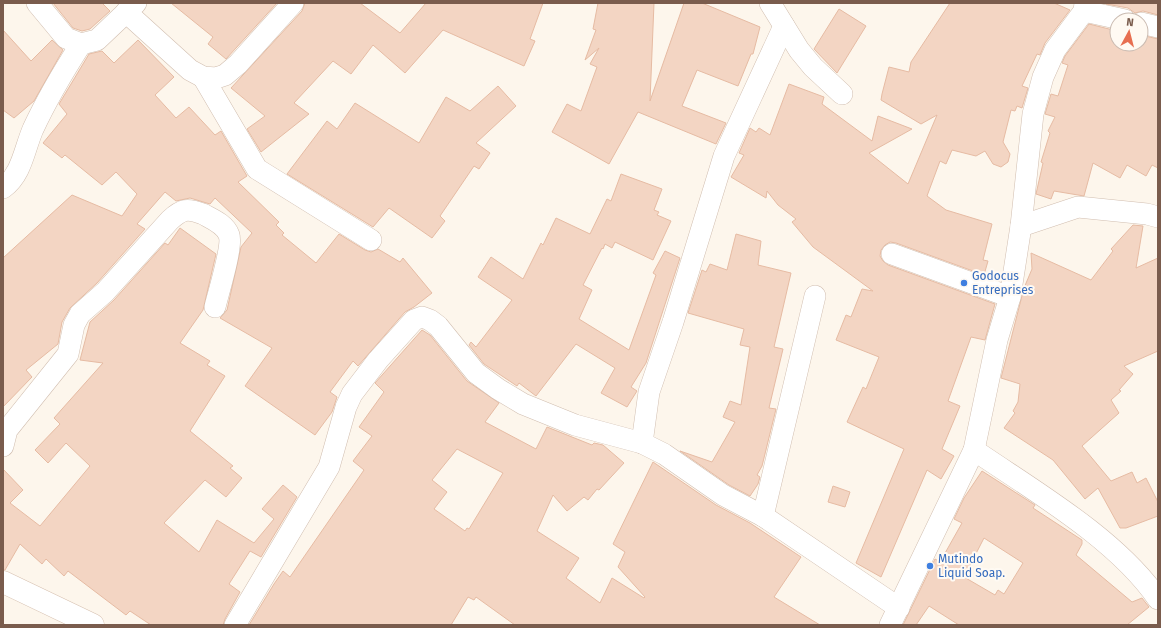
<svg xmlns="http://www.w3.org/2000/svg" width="1161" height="628" font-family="'Fira Sans',sans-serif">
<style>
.building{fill:#f3d5c3;stroke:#e6bba3;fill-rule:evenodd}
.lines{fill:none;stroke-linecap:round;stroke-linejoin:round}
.street-casing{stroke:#d1beb0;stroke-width:22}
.secondary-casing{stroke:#d6c0b0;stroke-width:23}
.street{stroke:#fff;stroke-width:21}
.secondary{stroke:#fff;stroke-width:22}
.shop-dot{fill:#3f7fe0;stroke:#fffaf3;stroke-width:1.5}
.labels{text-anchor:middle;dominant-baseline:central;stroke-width:4;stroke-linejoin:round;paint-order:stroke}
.shop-label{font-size:12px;fill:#366cbe;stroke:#fffaf3;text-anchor:start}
</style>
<rect width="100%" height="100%" fill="#fdf6ec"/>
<g class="building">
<polygon points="53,3 102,3 110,11 90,29 82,31 73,28"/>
<polygon points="171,3 277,3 226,59 208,44 213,37"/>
<polygon points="305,3 360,3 400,33 426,3 543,3 530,39 535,41 524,66 443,30 405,73 373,45 351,74 333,61 294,103 309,114 261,152 247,129 265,116 231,88 302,11"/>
<polygon points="598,3 654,3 650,101 684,3 702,3 760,27 753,54 751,54 738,86 697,70 682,106 726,123 716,144 638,112 609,164 552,132 567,104 581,111 597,67 590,64 599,48 585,60 596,30 593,29"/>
<polygon points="950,3 1054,3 1070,10 1045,43 1040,55 1037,54 1022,86 1028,88 1022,108 1017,106 1015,111 1011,110 1003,142 1010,154 1008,162 1001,167 993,164 985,151 976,156 952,150 946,164 940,161 927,196 946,210 992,224 983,260 988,261 984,275 896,243 890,242 885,245 881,250 880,256 883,261 888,265 995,304 985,340 971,337 948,401 960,406 942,449 954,456 941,479 927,470 881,577 856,563 904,449 847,422 863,387 866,389 879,357 836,340 846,315 851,317 862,289 873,291 813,247 792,222 796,219 778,205 767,191 766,198 731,177 744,155 739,153 750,128 756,132 759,128 770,135 789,84 824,97 822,104 872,141 878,116 912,129 869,153 908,184 937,115 921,124 881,100 882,94 889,67 909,72 911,62"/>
<polygon points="1158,3 1158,15 1143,11 1135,13 1128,8 1106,4"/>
<polygon points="839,9 866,26 837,73 814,49"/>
<polygon points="1089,24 1117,31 1117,44 1141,44 1141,35 1158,39 1158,168 1152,165 1146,176 1127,165 1120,178 1093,163 1084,196 1054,191 1051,199 1036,194 1043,163 1041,162 1050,133 1048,131 1055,117 1045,114 1051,94 1058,96 1068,65 1062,63 1065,56"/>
<polygon points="3,30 31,61 52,40 63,50 34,101 14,118 3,110"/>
<polygon points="138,40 174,77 155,95 176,118 189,107 215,135 221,131 247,176 238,182 279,222 276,225 284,233 282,235 316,263 339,234 365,250 371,252 378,249 400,262 403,258 432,293 414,307 405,312 358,366 353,361 330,392 337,397 332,412 315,435 245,386 272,348 220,318 227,310 241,247 252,233 215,198 210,204 190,198 176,201 165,192 137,224 145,229 97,283 70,308 62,322 58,344 26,370 32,377 3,407 3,258 72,195 122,216 137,194 116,172 102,185 65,155 62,158 43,143 67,114 59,104 89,54 102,51 114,63"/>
<polygon points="498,86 516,106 476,143 490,153 479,169 474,166 440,216 445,221 432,238 389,208 373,227 287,174 327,121 337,129 355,103 419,143 446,97 470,111"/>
<polygon points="621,174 662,189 654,210 659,212 657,215 671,221 653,260 615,242 612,248 605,244 603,249 602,248 583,285 592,290 579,319 629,350 656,275 653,273 665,251 680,258 646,363 631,387 637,391 627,407 601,393 615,368 576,344 536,396 519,383 517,386 484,364 469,345 471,342 476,347 512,300 478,277 491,257 523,279 541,243 543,245 556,218 590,234 607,199 611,201"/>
<polygon points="1133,225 1143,226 1136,268 1158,258 1158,351 1124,366 1133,374 1119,390 1121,391 1111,400 1119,413 1082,446 1111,481 1132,472 1137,483 1146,478 1158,502 1158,516 1126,528 1120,528 1098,488 1085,499 1053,460 1004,428 1015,413 1013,411 1018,402 1020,384 1001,378 1024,288 1032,269 1031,253 1091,280 1113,251 1111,249"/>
<polygon points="180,228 216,254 203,310 180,343 210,361 207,365 225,376 190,431 233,466 230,468 242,478 226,497 205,480 164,523 199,552 217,520 254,543 274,519 262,509 283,485 297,497 261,557 250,551 229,584 240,592 225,619 223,625 151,625 130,611 126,615 68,571 64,576 46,559 42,564 20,544 5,570 3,570 3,469 23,490 10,503 40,526 90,466 66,443 48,463 35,450 60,424 54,418 103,363 80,360 90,322 114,300 165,243 168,245"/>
<polygon points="736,234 761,241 758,265 791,273 774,347 783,349 769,408 776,409 762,466 757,475 760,477 758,484 750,496 729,485 680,451 712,462 735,422 723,417 730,401 741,405 750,347 740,345 744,329 688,313 702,270 706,272 710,264 727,270"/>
<path d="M422 330 430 335 467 381 499 403 485 422 536 449 547 427 592 445 594 443 603 445 624 463 599 490 597 489 588 500 584 497 567 511 553 495 537 531 579 558 566 578 600 603 612 578 644 598 645 597 618 567 625 552 613 544 653 462 716 505 750 523 801 557 774 597 820 625H515L476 597 474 600 468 597 451 625H249L274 584 283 571 290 577 364 470 353 461 372 436 359 427 384 392 375 383ZM457 449 503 473 469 529 467 528 465 531 434 509 447 492 432 480Z"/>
<path d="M982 471 1035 505 1033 508 1082 540V544L1076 555 1132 602 1142 598 1149 607 1127 625H959L929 606 916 625H903L935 559 940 562 962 523 954 519 964 498ZM984 538 1023 563 1004 594 998 590 995 595 964 577Z"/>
<polygon points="833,486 850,492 845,507 828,502"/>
</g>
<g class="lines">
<g class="street-casing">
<g id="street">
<polyline points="37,3 66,38 81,44 97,40 136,3"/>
<polyline points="770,3 799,50 813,67 842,94"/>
<polyline points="1084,11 1125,20"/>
<polyline points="126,12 190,70 203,77 216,78 225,75 238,64 293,3"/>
<polyline points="1141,23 1158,27"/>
<polyline points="203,77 257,169 371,240"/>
<path d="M3 188C22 174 24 150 33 129 47 99 63 72 81 44"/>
<polyline points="1021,226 1078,207 1147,214 1158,217"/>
<polyline points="892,254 1010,297"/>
<polyline points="642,443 649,392 673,322 724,156 784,26"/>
<path d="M3 446 7 430 68 354 74 325 80 314 105 292 170 220C182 209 187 208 203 214 212 219 225 224 229 235 233 246 218 294 215 307"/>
<path d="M974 450C1034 491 1117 539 1158 599"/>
<polyline points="763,516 815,296"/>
<polyline points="235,625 329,467 346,407 352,394 378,360 414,320 422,317 430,320 438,326 476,373 498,389 523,404 575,425 642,443 664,454 723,495 763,516 899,608"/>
<polyline points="890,625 974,450 997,340 1010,297 1021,226 1033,114 1043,77 1055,50 1084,11 1085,3"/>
</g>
</g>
<g class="secondary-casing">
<polyline id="secondary" points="3,582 93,625"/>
</g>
<use href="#street" class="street"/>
<use href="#secondary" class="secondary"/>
</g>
<g class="shop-dot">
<circle cx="964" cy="283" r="4"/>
<circle cx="930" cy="566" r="4"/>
</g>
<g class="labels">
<g class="shop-label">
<text x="972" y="276">Godocus<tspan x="972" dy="14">Entreprises</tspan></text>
<text x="938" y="559">Mutindo<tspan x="938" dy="14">Liquid Soap.</tspan></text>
</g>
</g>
<rect width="1161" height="628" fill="none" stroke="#7a5c4d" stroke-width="8"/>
<g transform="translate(1129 32) rotate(7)"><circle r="19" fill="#fffaf3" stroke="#cabbb1"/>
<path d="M0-3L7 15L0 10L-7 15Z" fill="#e76f51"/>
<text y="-6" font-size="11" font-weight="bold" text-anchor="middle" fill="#7a5c4d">N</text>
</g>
</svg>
